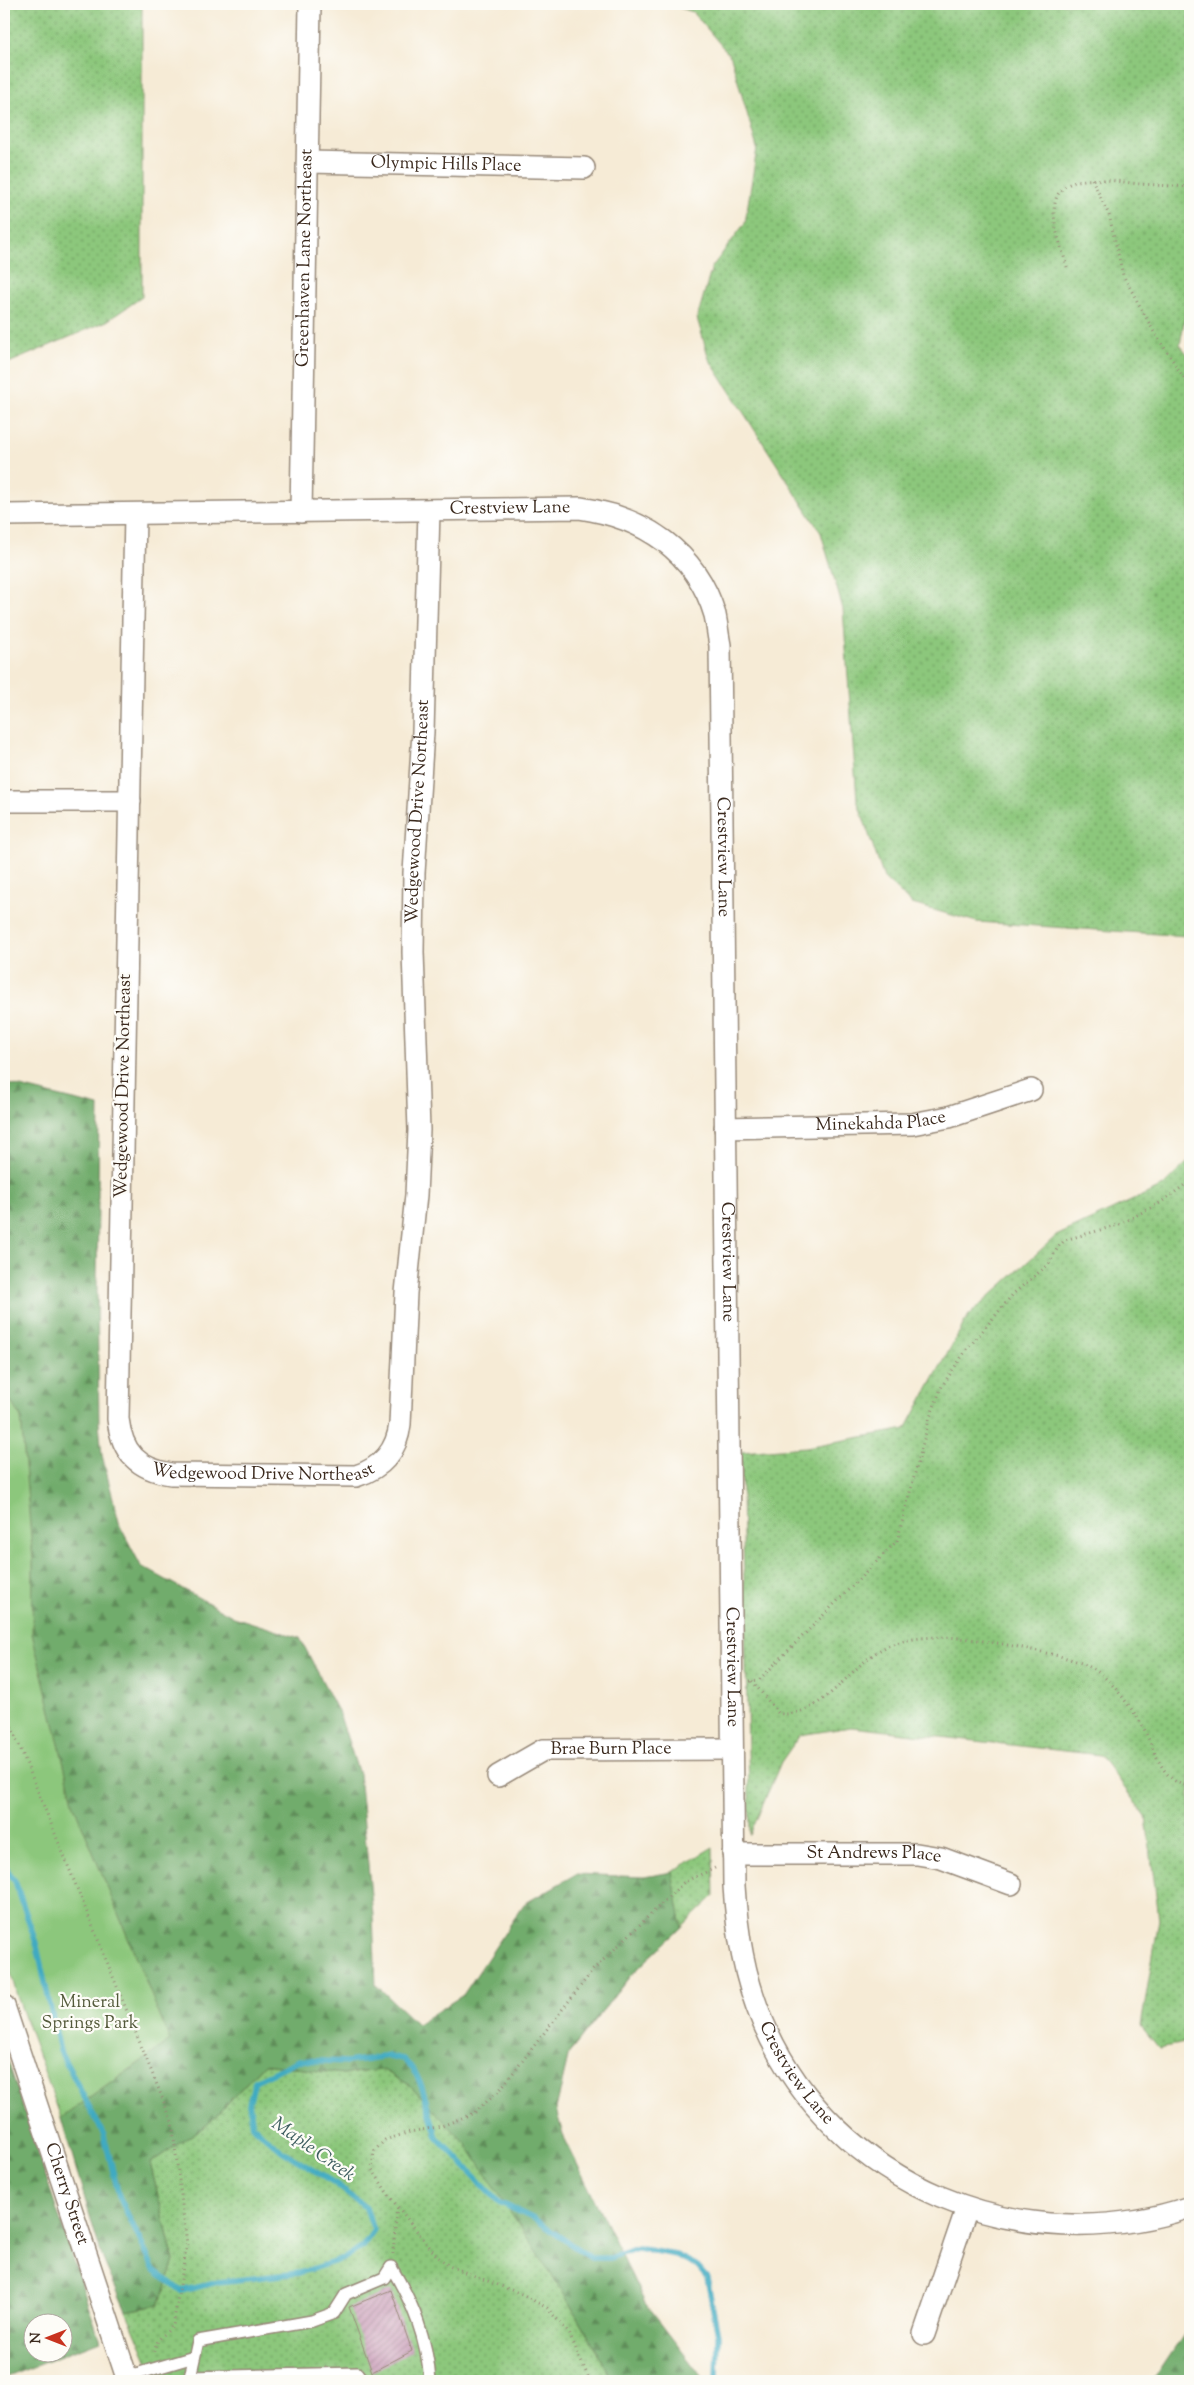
<svg xmlns="http://www.w3.org/2000/svg" width="1194" height="2385" font-family="'Sorts Mill Goudy',serif">
<style>
.grass{fill:url(#grass-dots);stroke:#64784d}
.forest{fill:url(#forest-firs);stroke:#566b45;fill-rule:evenodd}
.green{fill:#8cc77c;stroke:#64784d}
.lines{fill:none;stroke-linecap:round;stroke-linejoin:round}
.stream{stroke:#41aac1;stroke-width:5.5}
.building{fill:url(#building-hatch)}
.service-casing{stroke:#988a7a;stroke-width:14}
.minor-casing{stroke:#988a7a;stroke-width:24}
.path{stroke:#988a7a;stroke-width:3;stroke-dasharray:1 4;stroke-linecap:butt}
.service{stroke:#fff;stroke-width:11}
.minor{stroke:#fff;stroke-width:21}
.labels{text-anchor:middle;dominant-baseline:central;stroke-width:4.5;stroke-linejoin:round;paint-order:stroke}
.street-label{font-size:18px;fill:#3b2a1e;stroke:#fdfcf7}
.park-label{font-size:18px;fill:#53593a;stroke:#fdfcf7}
.water-label{font-size:19px;font-style:italic;fill:#3d5d5f;stroke:#fdfcf7}
</style>
<defs>
<pattern id="grass-dots" width="8" height="8" patternUnits="userSpaceOnUse" patternTransform="scale(1.25)"><rect width="8" height="8" fill="#8cc77c"/><path d="M2 2h.1M6 6h.1" fill="none" stroke="#74a265" stroke-width="1.8" stroke-linecap="round"/></pattern>
<pattern id="forest-firs" width="22" height="20" patternUnits="userSpaceOnUse" patternTransform="scale(1.25)"><rect width="22" height="20" fill="#71ac6c"/><path d="M5 1l3.5 6h-7zM16 11l3.5 6h-7z" fill="#5e8c58"/></pattern>
<pattern id="building-hatch" width="6" height="6" patternUnits="userSpaceOnUse" patternTransform="scale(1.25)"><rect width="6" height="6" fill="#ca9eba"/><path d="M-1 1l2-2M0 6l6-6M5 7l2-2" fill="none" stroke="#a58197"/></pattern>
</defs>
<rect width="100%" height="100%" fill="#fdfcf7"/>
<filter id="ink" filterUnits="userSpaceOnUse"><feTurbulence type="fractalNoise" baseFrequency=".02" numOctaves="2"/><feDisplacementMap in="SourceGraphic" scale="10" xChannelSelector="R" yChannelSelector="G"/><feConvolveMatrix kernelMatrix="1 2 1 2 8 2 1 2 1" color-interpolation-filters="sRGB"/></filter>
<filter id="wash" filterUnits="userSpaceOnUse"><feTurbulence type="fractalNoise" baseFrequency=".0096" numOctaves="4" result="noise"/><feDisplacementMap in="SourceGraphic" scale="20" xChannelSelector="R" yChannelSelector="G"/><feGaussianBlur stdDeviation="1.12" result="paint"/><feColorMatrix in="noise" values="0 0 0 0 0 0 0 0 0 0 0 0 0 0 0 0 0 1.4 0 .05"/><feComposite in="paint" operator="in"/></filter>
<g filter="url(#wash)">
<rect width="100%" height="100%" fill="#f6ebd6"/>
<g class="grass">
<polygon points="4,4 142,4 142,297 107,321 4,365"/>
<polygon points="668,4 1190,4 1190,288 1180,345 1190,357 1190,940 1187,936 977,922 912,904 884,878 857,800 843,609 821,533 709,359 697,318 712,267 745,223 757,148 731,57 693,12"/>
<polygon points="1190,1160 1190,2042 1159,2048 1141,2026 1159,1919 1146,1817 1100,1755 851,1727 800,1735 781,1762 750,1835 741,1452 806,1447 906,1429 968,1316 1056,1236 1163,1186"/>
<polygon points="713,1847 714,1896 630,1976 572,2050 516,2110 564,2294 614,2381 156,2381 126,2311 159,2305 174,2261 150,2163 208,2124 264,2064 343,2074 383,2070 410,2085 437,2113 600,1936 672,1872"/>
</g>
<g class="forest">
<polygon points="4,1083 99,1106 97,1291 99,1423 102,1455 120,1526 141,1566 234,1617 300,1638 339,1713 359,1774 373,1915 376,1985 417,2024 463,1995 524,1904 576,1874 644,1877 672,1872 682,1927 630,1976 569,2053 556,2109 563,2135 645,2303 705,2381 614,2381 564,2294 467,2145 410,2085 383,2070 343,2074 264,2064 208,2124 150,2163 174,2261 159,2305 126,2311 102,2257 61,2118 170,2041 74,1806 32,1634 33,1562 21,1418 4,1391"/>
<path d="M4 2049 100 2341 4 2378ZM32 2322H62V2352H32Z"/>
<polygon points="1190,2321 1190,2381 1153,2381 1189,2327"/>
</g>
<polygon class="green" points="4,1391 21,1418 33,1562 32,1634 74,1806 170,2041 61,2118 17,1996 4,1948"/>
<g class="lines">
<polyline class="stream" points="4,1865 15,1881 37,1946 60,2051 104,2135 119,2196 154,2270 181,2291 218,2282 299,2273 343,2259 362,2247 374,2230 366,2208 336,2184 282,2151 253,2126 249,2103 255,2081 299,2060 347,2062 388,2056 403,2059 414,2070 422,2087 437,2137 499,2202 534,2219 591,2258 610,2258 637,2248 676,2255 696,2265 707,2278 718,2335 717,2381"/>
</g>
<g id="blocks">
<polygon class="building" points="391,2290 412,2351 372,2372 349,2307"/>
</g>
</g>
<g filter="url(#ink)">
<use href="#blocks" fill-opacity="0" stroke="#988a7a" stroke-width="1"/>
<g class="lines">
<g class="service-casing">
<g id="service">
<polyline points="126,2377 194,2357"/>
<path d="M364 2381 358 2373 190 2377 198 2341 312 2321 334 2313 346 2294 384 2278 391 2267C413 2303 427 2338 430 2381"/>
</g>
</g>
<g class="minor-casing">
<g id="minor">
<path id="s1" d="M308 162 584 168"/>
<path id="s2" d="M301 512 310 4"/>
<path id="s3" d="M135 514 118 1419C122 1453 138 1469 171 1474L356 1476C382 1468 397 1451 400 1424L406 1293 416 1195 419 1130 413 952 414 873 423 732 429 510"/>
<path id="s4" d="M4 515 580 508C643 517 696 551 715 615 717 625 718 635 720 645L734 1886C737 1933 744 1978 763 2022 833 2186 1024 2263 1190 2207"/>
<polyline points="4,801 130,801"/>
<path id="s5" d="M725 1128 912 1124 949 1117 1031 1090"/>
<path id="s6" d="M498 1776 543 1750 732 1749"/>
<path id="s7" d="M733 1854H917L941 1858 1011 1884"/>
<path id="s8" d="M4 2006 128 2381"/>
<polyline points="924,2334 967,2208"/>
</g>
</g>
<g class="path">
<polyline points="1092,179 1109,215 1123,275 1154,332 1190,387"/>
<path d="M1067 267C1062 248 1051 223 1055 203 1061 168 1117 182 1140 184 1157 185 1173 186 1190 187"/>
<polyline points="750,1681 759,1680 897,1541 930,1417 942,1386 965,1352 1014,1293 1049,1264 1058,1247 1065,1240 1118,1225 1160,1203 1190,1181"/>
<path d="M752 1681 779 1714C828 1717 850 1661 890 1645 932 1629 990 1641 1032 1650 1055 1655 1085 1660 1103 1676 1117 1688 1131 1708 1141 1723 1153 1743 1161 1786 1190 1785"/>
<polyline points="4,1708 172,2122 187,2244 173,2326 158,2340 153,2354"/>
<polyline points="393,2254 397,2206"/>
<polyline points="590,2381 569,2333 547,2308 524,2295 449,2266 436,2255 390,2197 372,2169 374,2151 385,2140 410,2132 442,2126 474,2113 499,2091 593,1970 684,1882 715,1868"/>
</g>
<use href="#service" class="service"/>
<use href="#minor" class="minor"/>
</g>
</g>
<g class="labels">
<g class="street-label">
<text stroke="none"><textPath href="#s1" startOffset="138">Olympic Hills Place</textPath></text>
<text stroke="none"><textPath href="#s2" startOffset="254">Greenhaven Lane Northeast</textPath></text>
<text stroke="none"><textPath href="#s4" startOffset="506">Crestview Lane</textPath></text>
<text stroke="none"><textPath href="#s3" startOffset="1860">Wedgewood Drive Northeast</textPath></text>
<text stroke="none"><textPath href="#s4" startOffset="1001">Crestview Lane</textPath></text>
<text transform="translate(124 1086) rotate(-89)">Wedgewood Drive Northeast</text>
<text stroke="none"><textPath href="#s5" startOffset="156">Minekahda Place</textPath></text>
<text stroke="none"><textPath href="#s4" startOffset="1406">Crestview Lane</textPath></text>
<text stroke="none"><textPath href="#s3" startOffset="1081">Wedgewood Drive Northeast</textPath></text>
<text stroke="none"><textPath href="#s4" startOffset="1811">Crestview Lane</textPath></text>
<text stroke="none"><textPath href="#s6" startOffset="120">Brae Burn Place</textPath></text>
<text stroke="none"><textPath href="#s7" startOffset="141">St Andrews Place</textPath></text>
<text stroke="none"><textPath href="#s4" startOffset="2231">Crestview Lane</textPath></text>
<text stroke="none"><textPath href="#s8" startOffset="198">Cherry Street</textPath></text>
</g>
<g class="park-label">
<text x="90" y="2003">Mineral<tspan x="90" dy="21">Springs Park</tspan></text>
</g>
<g class="water-label">
<text transform="translate(313 2150) rotate(35)">Maple Creek</text>
</g>
</g>
<rect width="1194" height="2385" fill="none" stroke="#fdfcf7" stroke-width="20"/>
<g transform="translate(48 2338) rotate(270)"><circle r="24" fill="#fdfcf7" stroke="#afa8a0"/>
<path d="M0-4L9 19L0 12L-9 19Z" fill="#c8321e"/>
<text y="-8" font-size="14" font-weight="bold" text-anchor="middle" fill="#3b2a1e">N</text>
</g>
</svg>
